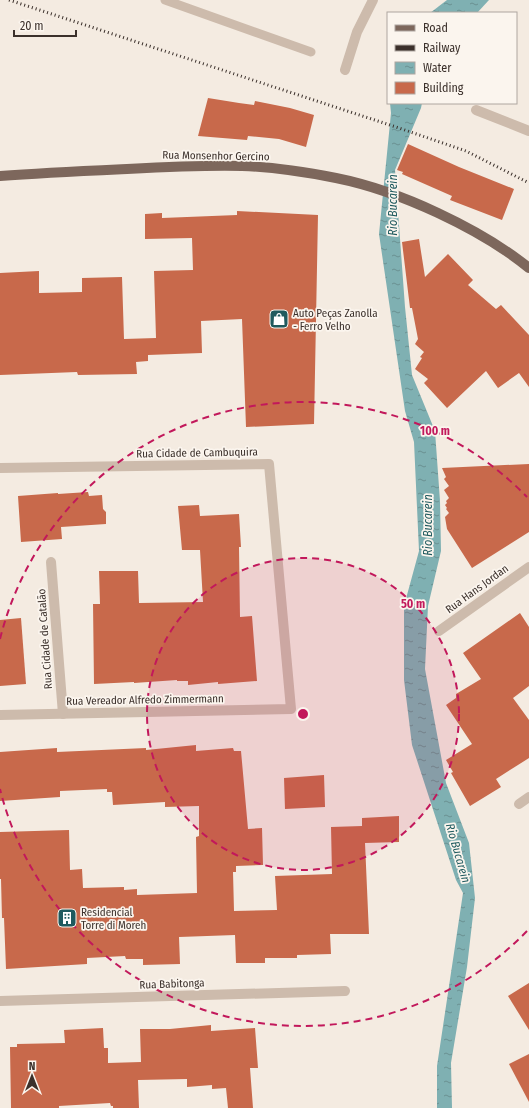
<svg xmlns="http://www.w3.org/2000/svg" width="529" height="1108" font-family="'Fira Sans Condensed',sans-serif">
<style>
.water{fill:url(#water-ripples)}
.building{fill:#c8694b}
.lines{fill:none;stroke-linecap:round;stroke-linejoin:round}
.lane{stroke:#cdbbac;stroke-width:9}
.street{stroke:#cdbbac;stroke-width:10}
.primary{stroke:#7d675c;stroke-width:10}
.rail{stroke:#3b302b;stroke-width:3;stroke-dasharray:1 3;stroke-linecap:butt}
.ring{fill:none;stroke:#c2185b;stroke-width:2;stroke-dasharray:7 5}
.labels{text-anchor:middle;dominant-baseline:central;stroke-width:3.5;stroke-linejoin:round;paint-order:stroke}
.street-label{font-size:11px;fill:#3b302b;stroke:#fbf5ee}
.poi-label{font-size:11px;fill:#3b302b;stroke:#fbf5ee;text-anchor:start}
.water-label{font-size:12px;font-style:italic;fill:#1f5a5e;stroke:#fbf5ee}
.centre{fill:#c2185b;stroke:#fbf5ee;stroke-width:2}
.ring-label{font-size:12px;text-anchor:middle;font-weight:bold;fill:#c2185b;stroke:#fbf5ee;stroke-width:3.5;stroke-linejoin:round;paint-order:stroke}
</style>
<defs>
<pattern id="water-ripples" width="26" height="14" patternUnits="userSpaceOnUse"><rect width="26" height="14" fill="#7fb0b2"/><path d="M2 4q2-2 4 0t4 0M15 11q2-2 4 0t4 0" fill="none" stroke="#699091"/></pattern>
</defs>
<rect width="100%" height="100%" fill="#f4ebe1"/>
<g class="water">
<polygon points="447,0 489,0 477,13 430,13"/>
<polygon points="390,103 422,103 421,108 395,170 405,307 412,375 435,431 440,501 441,551 428,606 425,669 446,783 469,843 475,898 467,967 451,1063 452,1108 437,1108 437,1066 463,893 456,880 412,745 404,680 404,606 419,551 414,442 405,411 379,234 391,113"/>
</g>
<g class="building">
<polygon points="208,98 239,103 254,105 255,101 290,108 314,115 306,147 279,139 248,136 247,140 198,136"/>
<polygon points="408,144 459,167 514,189 502,220 450,200 452,196 402,174 403,172 397,170"/>
<polygon points="237,211 318,215 314,424 246,427 242,319 201,321 202,353 148,355 148,361 136,362 137,374 78,375 77,372 0,375 0,273 39,271 39,293 82,292 82,278 122,277 124,339 156,338 154,271 193,270 192,238 145,239 145,214 162,213 162,218 237,215"/>
<polygon points="419,239 425,277 448,254 473,280 468,285 496,309 501,305 529,335 529,387 519,373 498,388 486,371 447,408 424,383 428,379 415,369 422,358 420,357 424,352 415,344 418,339 412,308 410,308 402,242"/>
<polygon points="529,464 529,532 472,568 447,529 445,517 449,513 446,509 447,508 445,505 447,503 446,501 449,498 444,490 449,486 444,479 446,477 442,468"/>
<polygon points="88,492 89,496 102,495 103,509 106,512 106,524 61,527 62,539 21,542 18,496 58,493 58,494"/>
<polygon points="199,505 200,516 239,514 241,547 239,547 240,617 252,616 257,681 218,684 218,682 188,685 188,681 177,681 177,680 134,683 134,682 94,684 93,604 100,604 99,571 138,571 139,603 203,602 200,550 182,550 178,506"/>
<polygon points="520,613 529,627 529,686 513,698 529,720 529,758 496,779 501,787 470,806 451,773 453,772 446,760 472,744 446,705 456,698 456,694 481,679 463,653"/>
<polygon points="21,618 26,684 0,686 0,620"/>
<polygon points="196,745 196,751 233,748 234,751 241,751 248,829 262,828 263,865 236,866 236,872 233,872 234,911 277,910 275,876 332,874 331,827 362,826 362,818 399,816 399,842 365,843 369,934 330,934 331,954 297,955 297,958 265,958 265,963 236,963 235,935 179,937 180,964 143,965 143,959 126,959 125,956 87,958 87,964 6,969 4,918 2,918 1,879 0,879 0,832 69,830 70,870 82,869 83,888 124,887 124,890 137,889 137,895 197,893 196,837 199,836 199,806 165,807 165,802 113,805 112,792 107,792 107,789 60,791 60,797 0,801 0,752 57,748 57,752 146,748 146,750"/>
<polygon points="324,775 325,807 285,809 284,778"/>
<polygon points="529,983 529,1030 508,996"/>
<polygon points="211,1025 211,1031 255,1028 258,1068 250,1068 253,1108 228,1108 226,1088 212,1089 212,1085 187,1087 187,1079 138,1080 139,1108 113,1108 113,1106 111,1106 110,1103 59,1106 59,1108 11,1108 10,1047 17,1047 17,1044 65,1043 64,1030 103,1028 104,1048 108,1048 108,1063 141,1062 140,1029 170,1029"/>
<polygon points="529,1054 529,1102 509,1064"/>
</g>
<g class="lines">
<polyline class="lane" points="165,0 311,52"/>
<g class="street">
<polyline points="345,70 357,32 373,0"/>
<polyline points="476,110 529,131"/>
<polyline points="0,468 269,464 291,709 0,715"/>
<polyline points="51,562 63,714"/>
<polyline points="439,631 529,567"/>
<polyline points="519,804 529,797"/>
<polyline points="0,1001 345,991"/>
</g>
<path class="primary" d="M0 176C42 173 85 171 127 169 165 167 204 165 242 166 273 167 305 172 336 178 371 185 406 198 438 213 470 228 502 246 529 268"/>
<polyline class="rail" points="9,0 396,127 466,151 529,183"/>
</g>
<circle cx="303" cy="714" r="156" fill="#c2185b" fill-opacity=".12"/>
<g class="ring">
<circle cx="303" cy="714" r="156"/>
<path d="M527 931A312 312 0 0 1 0 789M0 639A312 312 0 0 1 527 497"/>
</g>
<defs>
<g id="shop-square" transform="scale(1)"><rect x="-9" y="-9" width="18" height="18" rx="4" fill="#1f5a5e" stroke="#fbf5ee"/><path d="M-5-2.5h2.3a2.7 3.5 0 0 1 5.4 0H5L5.5 6h-11ZM-1.5-2.5h3a1.5 2.3 0 0 0-3 0Z" fill="#fff"/></g>
<g id="building-square" transform="scale(1)"><rect x="-9" y="-9" width="18" height="18" rx="4" fill="#1f5a5e" stroke="#fbf5ee"/><path d="M-4-6H4V6H1V3H-1V6H-4ZM-2.5-4.3h1.7v1.8h-1.7ZM.8-4.3h1.7v1.8H.8ZM-2.5-1h1.7V.8h-1.7ZM.8-1h1.7V.8H.8Z" fill="#fff"/></g>
</defs>
<g fill-rule="evenodd">
<use href="#shop-square" x="279" y="319"/>
<use href="#building-square" x="67" y="918"/>
</g>
<g class="labels">
<g class="street-label">
<text transform="translate(216 156) rotate(1)">Rua Monsenhor Gercino</text>
<text transform="translate(197 453) rotate(-1)">Rua Cidade de Cambuquira</text>
<text transform="translate(477 589) rotate(-36)">Rua Hans Jordan</text>
<text transform="translate(45 639) rotate(-94)">Rua Cidade de Catalão</text>
<text transform="translate(145 700) rotate(-1)">Rua Vereador Alfredo Zimmermann</text>
<text transform="translate(172 984) rotate(-2)">Rua Babitonga</text>
</g>
<g class="poi-label">
<text x="293" y="313">Auto Peças Zanolla<tspan x="293" dy="13">- Ferro Velho</tspan></text>
<text x="81" y="912">Residencial<tspan x="81" dy="13">Torre di Moreh</tspan></text>
</g>
<g class="water-label">
<text transform="translate(393 205) rotate(-90)">Rio Bucarein</text>
<text transform="translate(428 525) rotate(-90)">Rio Bucarein</text>
<text transform="translate(458 853) rotate(74)">Rio Bucarein</text>
</g>
</g>
<circle cx="303" cy="714" r="6" class="centre"/>
<g class="ring-label">
<text x="435" y="435">100 m</text>
<text x="413" y="608">50 m</text>
</g>
<rect x="387" y="12" width="130" height="92" fill="#fbf5ee" stroke="#aea6a0"/>
<rect x="395" y="25" width="20" height="6" fill="#7d675c" stroke="#aea6a0"/>
<text x="423" y="32" font-size="12" fill="#3b302b">Road</text>
<rect x="395" y="45" width="20" height="6" fill="#3b302b" stroke="#aea6a0"/>
<text x="423" y="52" font-size="12" fill="#3b302b">Railway</text>
<rect x="395" y="62" width="20" height="12" fill="url(#water-ripples)" stroke="#aea6a0"/>
<text x="423" y="72" font-size="12" fill="#3b302b">Water</text>
<rect x="395" y="82" width="20" height="12" fill="#c8694b" stroke="#aea6a0"/>
<text x="423" y="92" font-size="12" fill="#3b302b">Building</text>
<g transform="translate(32 1076)" stroke="#fbf5ee" stroke-width="3" paint-order="stroke">
<path d="M0-3L7 15L0 10L-7 15Z" fill="#3b302b"/>
<text y="-6" font-size="11" font-weight="bold" text-anchor="middle" fill="#3b302b">N</text>
</g>
<path d="M14 30v6h62v-6" fill="none" stroke="#3b302b" stroke-width="2"/>
<text x="20" y="30" font-size="12" fill="#3b302b" stroke="#fbf5ee" stroke-width="3" paint-order="stroke">20 m</text>
</svg>
